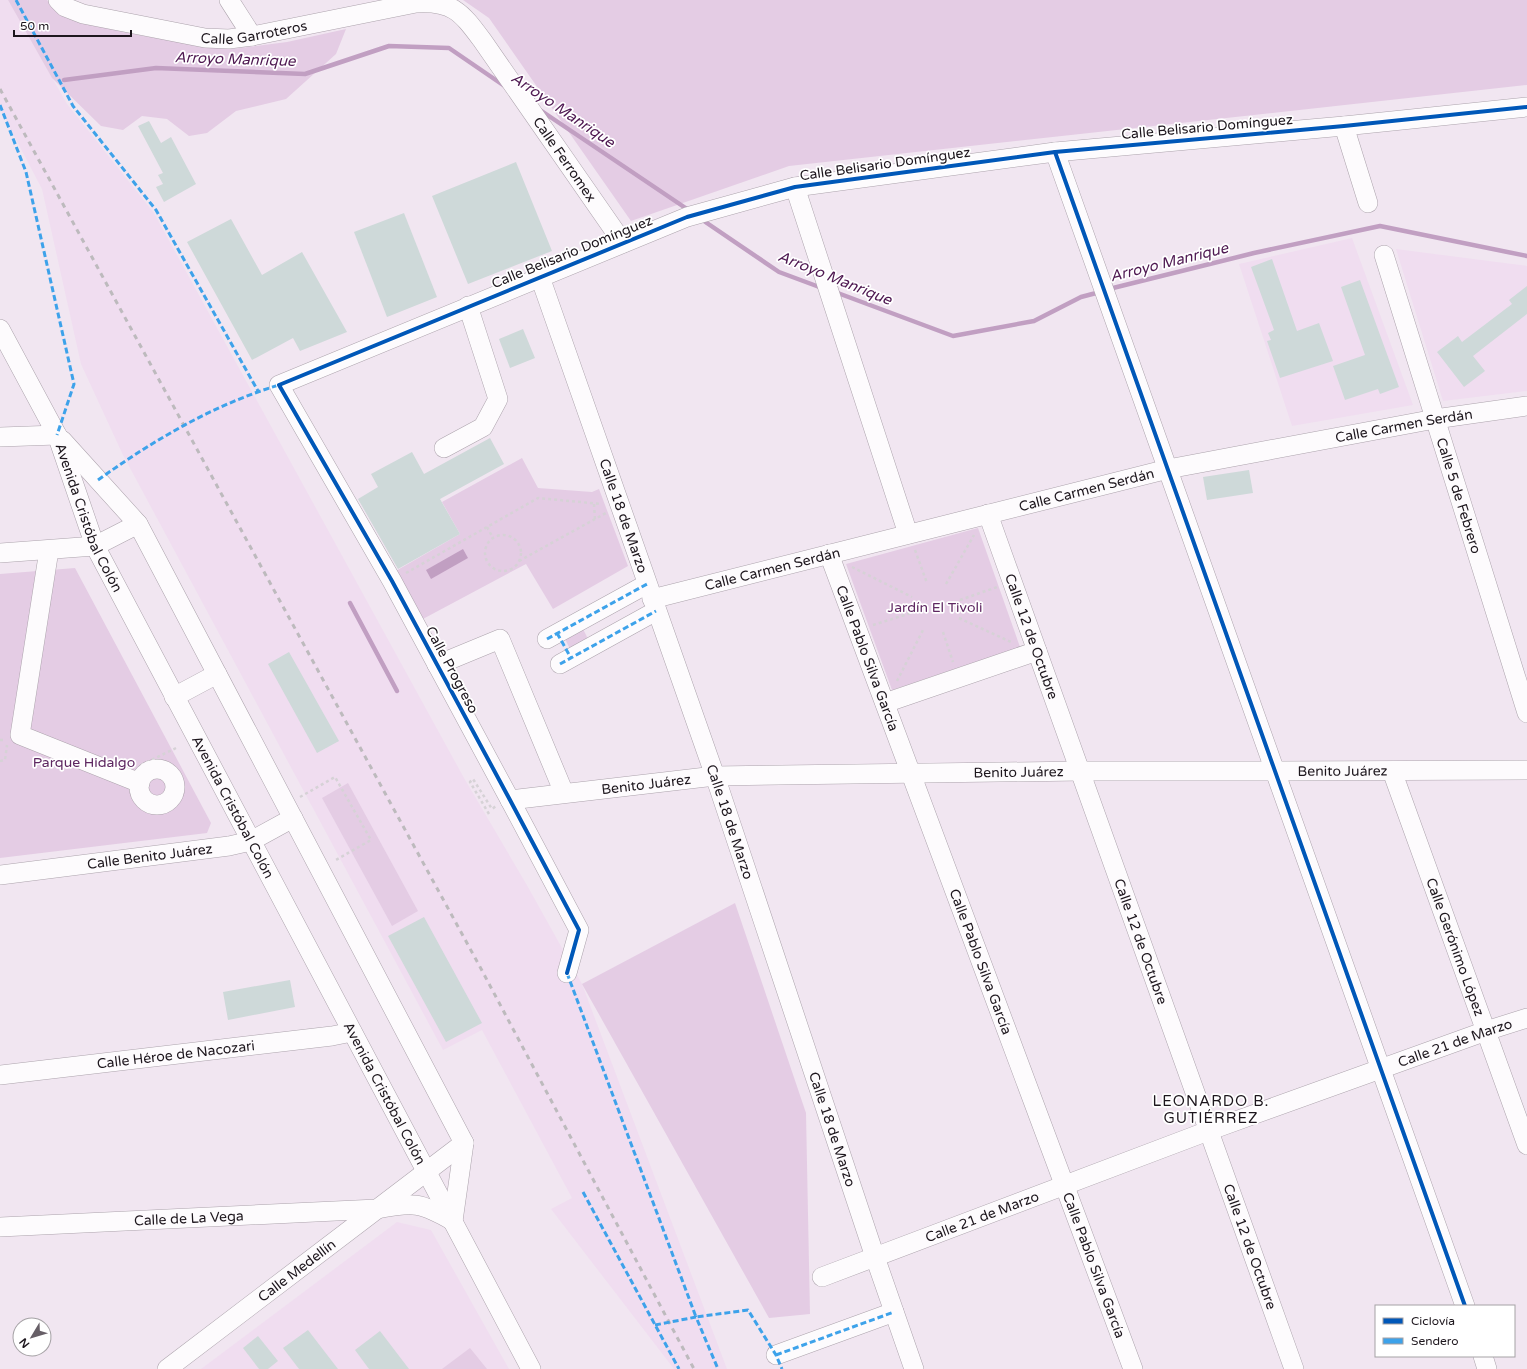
<svg xmlns="http://www.w3.org/2000/svg" width="1527" height="1369" font-family="'Varela Round',sans-serif">
<style>
.built{fill:#f0ddf0}
.green{fill:#e4cce4}
.water{fill:#c19fc2}
.lines{fill:none;stroke-linecap:round;stroke-linejoin:round}
.stream{stroke:#c19fc2;stroke-width:4.5}
.building{fill:#ced9d9}
.minor-casing{stroke:#aca3ac;stroke-width:20}
.path{stroke:#d6d2d6;stroke-width:2.5;stroke-dasharray:3 3;stroke-linecap:butt}
.minor{stroke:#fdfbfd;stroke-width:19}
.rail{stroke:#bdbabd;stroke-width:3;stroke-dasharray:5 5;stroke-linecap:butt}
.quiet{stroke:#3da2ea;stroke-width:3;stroke-dasharray:6 3;stroke-linecap:butt}
.cycleway-casing{stroke:#fff;stroke-width:6}
.cycleway{stroke:#0057b8;stroke-width:4}
.labels{text-anchor:middle;dominant-baseline:central;stroke-width:3.5;stroke-linejoin:round;paint-order:stroke}
.street-label{font-size:14px;fill:#1d161d;stroke:#fff}
.park-label{font-size:14px;fill:#5e2761;stroke:#fff}
.water-label{font-size:15px;font-style:italic;fill:#4e1851;stroke:#fff}
.neighbourhood-label{font-size:15px;letter-spacing:1px;fill:#1d161d;stroke:#fff}
</style>
<rect width="100%" height="100%" fill="#f1e6f1"/>
<g class="built">
<polygon points="0,0 8,0 67,104 154,213 464,778 528,887 582,984 727,1369 674,1369 551,1209 572,1198 482,1030 443,1050 123,455 81,364 42,189 0,109"/>
<polygon points="1352,238 1413,405 1292,426 1239,264"/>
<polygon points="1396,249 1527,266 1527,391 1443,401"/>
<polygon points="397,1222 431,1230 509,1369 201,1369"/>
</g>
<g class="green">
<polygon points="8,0 47,0 66,18 122,32 194,45 231,49 287,42 346,29 336,54 286,99 236,111 207,133 189,136 167,119 142,116 123,130 101,126 52,78"/>
<polygon points="463,0 1527,0 1527,85 789,166 631,221 489,18"/>
<polygon points="522,458 538,488 592,492 599,489 628,566 553,609 526,564 421,620 394,572 460,534 442,502"/>
<polygon points="978,528 1020,647 892,690 846,564"/>
<polygon points="75,568 211,823 207,833 0,858 0,574"/>
<polygon points="581,625 590,643 572,653 563,635"/>
<polygon points="348,783 418,911 392,926 322,798"/>
<polygon points="735,903 806,1113 810,1314 769,1318 582,984"/>
<polygon points="470,1348 487,1369 442,1369"/>
</g>
<polygon class="water" points="463,549 468,558 431,579 426,570"/>
<g class="lines">
<g class="stream">
<polyline points="64,80 156,68 305,74 389,46 449,48 506,87"/>
<polyline points="540,110 690,211"/>
<polyline points="701,219 779,272 822,288"/>
<polyline points="1109,289 1254,253 1380,226 1527,256"/>
<polyline points="835,292 953,336 1034,321 1081,297 1100,292"/>
<polyline points="350,603 397,691"/>
</g>
</g>
<g class="building">
<polygon points="149,121 161,143 171,137 196,184 164,202 156,187 163,184 158,175 163,173 138,126"/>
<polygon points="516,162 552,251 468,284 432,196"/>
<polygon points="404,213 437,297 387,317 354,232"/>
<polygon points="231,219 262,275 302,252 347,332 300,351 293,338 252,360 187,242"/>
<polygon points="1272,259 1297,331 1319,323 1333,361 1280,378 1267,341 1271,340 1268,333 1274,330 1251,267"/>
<polygon points="1360,280 1399,387 1380,394 1378,389 1345,400 1333,366 1365,355 1341,287"/>
<polygon points="1527,286 1527,314 1473,356 1485,371 1464,387 1437,352 1458,336 1462,342 1512,304 1509,300"/>
<polygon points="523,329 535,358 510,368 499,339"/>
<polygon points="490,438 504,464 440,499 460,534 398,569 358,499 378,487 371,474 412,452 424,474"/>
<polygon points="1249,470 1253,493 1207,500 1203,477"/>
<polygon points="289,652 339,741 317,753 268,664"/>
<polygon points="424,917 482,1023 446,1042 388,936"/>
<polygon points="290,980 295,1007 228,1020 223,992"/>
<polygon points="308,1330 338,1369 299,1369 283,1348"/>
<polygon points="380,1331 409,1369 369,1369 355,1350"/>
<polygon points="258,1336 278,1361 268,1369 259,1369 243,1348"/>
</g>
<g class="lines">
<g class="minor-casing">
<g id="minor">
<path id="s1" d="M58 0 65 7 83 14 205 38 229 39 252 36 416 3C453 1 461 12 482 40L623 243"/>
<polyline points="229,0 252,36"/>
<polyline points="1344,126 1368,203"/>
<polyline points="1055,152 1465,1306"/>
<polyline points="795,187 908,534"/>
<path id="s2" d="M1384 255 1527 713"/>
<path id="s3" d="M540 277 715 776 875 1257 914 1369"/>
<path id="s4" d="M0 329 57 435 95 546 531 1369"/>
<polyline points="0,437 57,435"/>
<polyline points="62,440 138,524 464,1143 453,1221"/>
<polyline points="444,448 483,427 498,399 468,306"/>
<path id="s5" d="M988 514 1294 1369"/>
<polyline points="49,550 20,735 140,783"/>
<polyline points="0,553 95,546 138,524"/>
<path id="s6" d="M829 554 1133 1369"/>
<path id="s7" d="M652 599 1168 469 1435 419 1527 406"/>
<polyline points="547,639 647,584"/>
<polyline points="560,664 656,611"/>
<polyline points="437,665 500,639 564,793"/>
<polyline points="174,697 217,674"/>
<polyline points="885,703 1037,651"/>
<circle cx="157" cy="787" r="18"/>
<path id="s8" d="M1392 771 1527 1145"/>
<path id="s9" d="M510 800 715 776 1080 771H1275L1527 770"/>
<path id="s10" d="M0 875 229 846 251 841 293 818"/>
<polyline points="567,973 579,930 510,800 392,581 279,385 687,217 795,187 1055,152 1344,126 1527,107"/>
<path id="s11" d="M0 1075 332 1036 352 1032"/>
<path id="s12" d="M0 1227 377 1209C413 1202 421 1202 453 1221"/>
<path id="s13" d="M822 1277 1208 1131 1486 1031 1527 1018"/>
<polyline points="776,1355 894,1312"/>
<polyline points="1483,1356 1487,1369"/>
<path id="s14" d="M167 1369 464 1143"/>
</g>
</g>
<g class="path">
<polyline points="594,504 595,520"/>
<polyline points="487,527 493,538"/>
<circle cx="503" cy="553" r="18"/>
<polyline points="915,550 927,583"/>
<polyline points="519,561 606,513"/>
<polyline points="852,567 912,597"/>
<polyline points="406,573 538,498 601,504"/>
<polyline points="946,584 974,535"/>
<polyline points="960,600 997,587"/>
<polyline points="959,618 1011,642"/>
<polyline points="873,625 911,613"/>
<polyline points="943,632 953,662"/>
<polyline points="897,681 923,630"/>
<polyline points="0,740 6,740"/>
<polyline points="0,761 5,760 7,745"/>
<polyline points="141,765 176,748"/>
<polyline points="300,797 335,777 371,840 334,861"/>
<polyline points="489,814 470,782 473,779 492,809 496,806"/>
</g>
<use href="#minor" class="minor"/>
<polyline class="rail" points="0,89 479,965 694,1369"/>
<g class="quiet">
<polyline points="16,0 73,106 156,210 258,391"/>
<polyline points="0,105 26,172 74,384 57,435"/>
<path d="M98 480C154 440 213 405 279 385"/>
<polyline points="557,633 571,658"/>
<polyline points="547,639 647,584"/>
<polyline points="560,664 656,611"/>
<polyline points="567,973 696,1317 748,1310 776,1355 782,1369"/>
<polyline points="583,1192 679,1369"/>
<polyline points="655,1325 696,1317 718,1369"/>
<polyline points="776,1355 894,1312"/>
</g>
<g class="cycleway-casing">
<g id="cycleway">
<polyline points="1055,152 1465,1306"/>
<polyline points="567,973 579,930 510,800 392,581 279,385 687,217 795,187 1055,152 1344,126 1527,107"/>
</g>
</g>
<use href="#cycleway" class="cycleway"/>
</g>
<g class="labels">
<g class="street-label">
<text stroke="none"><textPath href="#s1" startOffset="203">Calle Garroteros</textPath></text>
<text transform="translate(1207 127) rotate(-5)">Calle Belisario Domínguez</text>
<text stroke="none"><textPath href="#s1" startOffset="594">Calle Ferromex</textPath></text>
<text transform="translate(885 164) rotate(-8)">Calle Belisario Domínguez</text>
<text transform="translate(572 252) rotate(-22)">Calle Belisario Domínguez</text>
<text stroke="none"><textPath href="#s7" startOffset="772">Calle Carmen Serdán</textPath></text>
<text stroke="none"><textPath href="#s7" startOffset="448">Calle Carmen Serdán</textPath></text>
<text stroke="none"><textPath href="#s2" startOffset="252">Calle 5 de Febrero</textPath></text>
<text stroke="none"><textPath href="#s3" startOffset="253">Calle 18 de Marzo</textPath></text>
<text stroke="none"><textPath href="#s4" startOffset="209">Avenida Cristóbal Colón</textPath></text>
<text stroke="none"><textPath href="#s7" startOffset="124">Calle Carmen Serdán</textPath></text>
<text stroke="none"><textPath href="#s5" startOffset="130">Calle 12 de Octubre</textPath></text>
<text stroke="none"><textPath href="#s6" startOffset="111">Calle Pablo Silva García</textPath></text>
<text transform="translate(452 670) rotate(62)">Calle Progreso</text>
<text stroke="none"><textPath href="#s9" startOffset="834">Benito Juárez</textPath></text>
<text stroke="none"><textPath href="#s9" startOffset="510">Benito Juárez</textPath></text>
<text stroke="none"><textPath href="#s9" startOffset="137">Benito Juárez</textPath></text>
<text stroke="none"><textPath href="#s4" startOffset="533">Avenida Cristóbal Colón</textPath></text>
<text stroke="none"><textPath href="#s3" startOffset="577">Calle 18 de Marzo</textPath></text>
<text stroke="none"><textPath href="#s10" startOffset="151">Calle Benito Juárez</textPath></text>
<text stroke="none"><textPath href="#s5" startOffset="454">Calle 12 de Octubre</textPath></text>
<text stroke="none"><textPath href="#s8" startOffset="187">Calle Gerónimo López</textPath></text>
<text stroke="none"><textPath href="#s6" startOffset="435">Calle Pablo Silva García</textPath></text>
<text stroke="none"><textPath href="#s13" startOffset="675">Calle 21 de Marzo</textPath></text>
<text stroke="none"><textPath href="#s11" startOffset="177">Calle Héroe de Nacozari</textPath></text>
<text stroke="none"><textPath href="#s4" startOffset="857">Avenida Cristóbal Colón</textPath></text>
<text stroke="none"><textPath href="#s3" startOffset="901">Calle 18 de Marzo</textPath></text>
<text stroke="none"><textPath href="#s13" startOffset="171">Calle 21 de Marzo</textPath></text>
<text stroke="none"><textPath href="#s12" startOffset="189">Calle de La Vega</textPath></text>
<text stroke="none"><textPath href="#s5" startOffset="778">Calle 12 de Octubre</textPath></text>
<text stroke="none"><textPath href="#s6" startOffset="759">Calle Pablo Silva García</textPath></text>
<text stroke="none"><textPath href="#s14" startOffset="163">Calle Medellín</textPath></text>
</g>
<g class="park-label">
<text x="935" y="607">Jardín El Tivoli</text>
<text x="84" y="762">Parque Hidalgo</text>
</g>
<g class="water-label">
<text transform="translate(235 59) rotate(2)">Arroyo Manrique</text>
<text transform="translate(563 110) rotate(34)">Arroyo Manrique</text>
<text transform="translate(1169 262) rotate(-14)">Arroyo Manrique</text>
<text transform="translate(835 278) rotate(22)">Arroyo Manrique</text>
</g>
<g class="neighbourhood-label">
<text x="1211" y="1101">LEONARDO B.<tspan x="1211" dy="17">GUTIÉRREZ</tspan></text>
</g>
</g>
<rect x="1375" y="1305" width="140" height="52" fill="#ffffff" stroke="#a5a2a5"/>
<rect x="1383" y="1318" width="20" height="6" fill="#0057b8" stroke="#a5a2a5"/>
<text x="1411" y="1325" font-size="12" fill="#1d161d">Ciclovía</text>
<rect x="1383" y="1338" width="20" height="6" fill="#3da2ea" stroke="#a5a2a5"/>
<text x="1411" y="1345" font-size="12" fill="#1d161d">Sendero</text>
<g transform="translate(32 1337) rotate(232)"><circle r="19" fill="#ffffff" stroke="#a5a2a5"/>
<path d="M0-3L7 15L0 10L-7 15Z" fill="#675f67"/>
<text y="-6" font-size="11" font-weight="bold" text-anchor="middle" fill="#1d161d">N</text>
</g>
<path d="M14 30v6h117v-6" fill="none" stroke="#1d161d" stroke-width="2"/>
<text x="20" y="30" font-size="12" fill="#1d161d" stroke="#ffffff" stroke-width="3" paint-order="stroke">50 m</text>
</svg>
